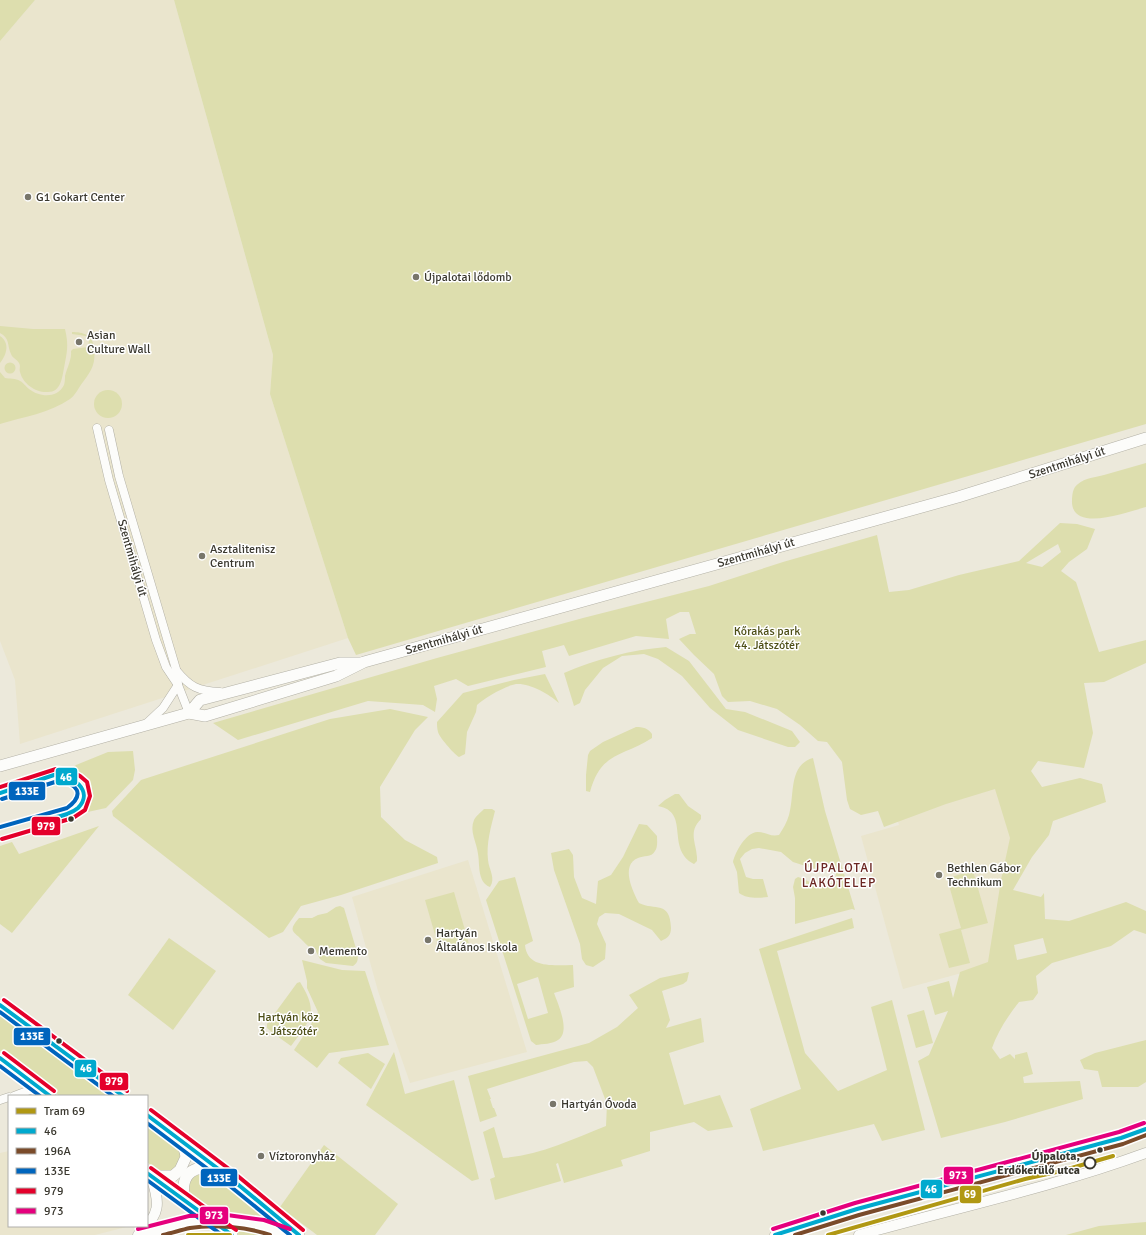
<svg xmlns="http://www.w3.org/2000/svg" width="1146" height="1235" font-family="Signika,sans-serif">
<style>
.built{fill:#eae5cd}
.green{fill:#dddeae;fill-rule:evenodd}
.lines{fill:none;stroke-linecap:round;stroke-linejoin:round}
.minor-casing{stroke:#b2b0a5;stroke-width:9}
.tertiary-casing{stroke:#b2b0a5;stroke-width:11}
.secondary-casing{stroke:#b2b0a5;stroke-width:12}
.minor{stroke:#fcfcfa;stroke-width:8}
.tertiary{stroke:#fcfcfa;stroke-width:10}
.secondary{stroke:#fcfcfa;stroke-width:11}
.tram{stroke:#d8d6d2;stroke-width:1}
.bus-1-casing{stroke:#fff;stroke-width:7}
.bus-2-casing{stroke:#fff;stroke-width:7}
.bus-3-casing{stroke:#fff;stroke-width:7}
.bus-4-casing{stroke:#fff;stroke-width:7}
.bus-5-casing{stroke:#fff;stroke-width:7}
.bus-1{stroke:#00a9ce;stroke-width:4}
.bus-2{stroke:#7a4b2a;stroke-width:4}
.bus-3{stroke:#0065bd;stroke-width:4}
.bus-4{stroke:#e4002b;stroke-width:4}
.bus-5{stroke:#e5007d;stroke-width:4}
.tram-1-casing{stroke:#fff;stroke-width:7}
.tram-1{stroke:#b09813;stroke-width:4}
.poi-dot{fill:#78766b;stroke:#fff;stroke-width:1.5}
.bus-dot{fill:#3a382f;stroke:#fff;stroke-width:1.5}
.stop-dot{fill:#fff;stroke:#3a382f;stroke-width:2}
.labels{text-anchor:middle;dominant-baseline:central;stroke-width:3;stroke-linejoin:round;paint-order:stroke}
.poi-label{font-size:12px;fill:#3a382f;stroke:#fff;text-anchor:start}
.street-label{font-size:12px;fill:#3a382f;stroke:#fff}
.park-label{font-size:12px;fill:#4d4e16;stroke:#fff}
.stop-label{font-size:12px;font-weight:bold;fill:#3a382f;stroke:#fff;text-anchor:end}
.neighbourhood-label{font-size:13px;letter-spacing:1px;fill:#6b2622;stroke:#fff}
.line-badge{stroke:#fff;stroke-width:1.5}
.badge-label{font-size:11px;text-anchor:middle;font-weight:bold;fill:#fff}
</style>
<rect width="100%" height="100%" fill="#ece9db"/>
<g class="built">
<polygon points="35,0 174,0 273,355 270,394 348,638 20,744 15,680 0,641 0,41"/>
<polygon points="997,786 1011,839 991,965 903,989 861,836 899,825 896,815"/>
<polygon points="468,860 527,1052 410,1083 378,991 352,897"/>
<polygon points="9,1151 9,1226 130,1226 95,1235 0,1235 0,1153"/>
</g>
<g class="green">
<polygon points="0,0 35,0 0,41"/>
<polygon points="174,0 1146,0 1146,424 356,655 348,638 270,394 273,355"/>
<path d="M0 326 33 329H65C69 346 67 352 64 368 62 378 61 392 48 392 36 393 23 384 20 372 19 369 21 366 19 363 17 359 12 358 11 354 7 345 10 338 0 333Z"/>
<path d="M72 332C83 332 93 335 94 348 96 363 92 370 83 382 79 387 75 396 70 399 50 413 23 417 0 424V372L5 378C9 379 16 378 20 381 23 382 26 387 29 389 39 397 57 399 64 385 65 382 65 378 65 376 67 368 72 359 71 351L73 349 88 347 89 341 86 336 72 334Z"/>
<path d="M0 336C10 343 7 354 0 363Z"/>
<circle cx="10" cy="368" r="5.5"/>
<circle cx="108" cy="404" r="14"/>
<path d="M1146 463V507C1130 511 1074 533 1072 503 1072 497 1072 488 1078 484 1085 478 1096 477 1104 475 1118 471 1132 467 1146 463Z"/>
<path d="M1060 523 1077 524 1095 529 1087 549 1069 562 1061 571 1076 582 1099 652 1146 640V663L1104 682 1084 683 1093 733 1084 768 1038 761 1031 771 1042 787 1080 778 1102 784 1106 802 1053 821 1049 835 1032 857 1013 890 1041 897 1044 893 1045 919 1069 921 1126 902 1146 911V934L1134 930 1111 946 1052 963 1036 976 1038 993 1033 1000 1019 1002C1008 1016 998 1031 992 1048L1000 1059 1010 1054 1015 1059V1055L1027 1052 1033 1074 1023 1077 1024 1083 1080 1081 1083 1099 1005 1122 941 1138 918 1061 929 1055 948 1011 935 1015 927 987 949 981 953 998 960 972 988 962 1001 880 1010 838 995 789 946 804 884 827 878 811 861 815 850 809 847 800 842 762 827 742 818 741 800 725 777 709 750 701 728 702 722 696 714 674 694 655 679 639 690 634H696L689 612H680L666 619 669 639 636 636 569 656 564 645 542 651 546 667 468 686 456 679 434 686 437 699 435 712 423 705 368 701 238 740 213 723 437 658 583 618 709 586 783 562 877 535 889 592 909 590 959 575 1019 561ZM1058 544 1061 552 1042 567 1026 563ZM1043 938 1047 953 1017 960 1014 945Z"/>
<path d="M666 647 689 661 726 709 745 712 792 731 800 742 795 747H788L738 730 710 708 682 676 658 659 644 654 622 656 603 668 585 690 580 703 574 706 564 673C596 659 631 650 666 647Z"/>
<path d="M545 674 559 703C549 694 530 683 516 684 505 686 484 698 477 705L476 712 467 732 465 754 459 757C453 753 440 738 438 732 437 728 437 725 437 722L463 693 514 680Z"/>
<polygon points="390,709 428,717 415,730 380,787 381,817 405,840 437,857 438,863 341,895 301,906 283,932 269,938 113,816 112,811 141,780 330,719"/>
<path d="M636 727C643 727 648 728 652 734V738C623 757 601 751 590 792L586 791V775L588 755 590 751 603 742Z"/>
<polygon points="133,751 135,770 133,780 106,808 83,813 92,795 91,783 70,770 76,765 108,752"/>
<path d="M813 758 825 811 855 910 852 909 795 924V898L793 887 795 879 798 877 801 878 819 886 821 883H832L835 880 836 873 835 870 828 865 815 869 793 862 781 852 759 848 752 849 745 853 740 859 746 877 753 879H763L768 897C759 898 747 899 739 893L737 872 733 862C735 852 747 831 758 832 766 832 770 837 779 835 783 829 787 822 789 815 795 795 788 765 813 758Z"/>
<path d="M675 794H679L688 806 701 815V819C688 832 696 842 697 857V861L694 864C665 849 691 812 658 806L665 800Z"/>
<path d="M484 809H492L495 811C491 827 486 843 488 860 489 870 496 878 490 887 477 882 480 864 478 854 477 843 469 831 474 820 476 816 481 812 484 809Z"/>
<path d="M639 824 647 825 657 836C657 841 658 847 655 851 651 858 644 855 638 858 620 865 633 892 639 903 655 911 670 900 671 928 671 935 668 938 661 941L652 930 619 914 605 913 599 917 597 924 606 944 605 959 593 967 586 965 582 959 580 944 554 870 551 853 569 849 573 855 574 877 582 898 596 904 598 881 611 875 623 857Z"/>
<polygon points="99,826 12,933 0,924 0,846 12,842 19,854"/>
<polygon points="973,871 988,923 961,930 970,963 949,968 939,934 961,928 947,878"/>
<path d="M515 877 533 941 525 945C527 969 554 965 573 965L574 987 554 993C558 1004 571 1032 558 1040 553 1044 542 1044 536 1045L531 1041 486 900 499 881ZM538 977 548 1013 528 1019 517 984Z"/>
<polygon points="454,892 469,944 440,952 425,900"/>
<path d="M340 906 344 908 357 952C358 958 359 962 353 966L326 963 320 959 314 948C308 947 307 945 303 941 294 931 287 932 299 918H312L318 915 327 913 336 907Z"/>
<polygon points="852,918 854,928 777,951 805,1053 838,1091 887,1070 871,1007 892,1000 925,1130 882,1141 874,1124 763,1151 750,1109 801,1089 759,949"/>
<polygon points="169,938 216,971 173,1030 128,995"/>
<polygon points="302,960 342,970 365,971 389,1045 329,1053 317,1068 294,1050 310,1026 318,1012 307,988 307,981"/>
<path d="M689 972 687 981 683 984 662 991 670 1020 666 1028 701 1018 704 1042 669 1053 684 1105 720 1095 733 1127 708 1131 694 1122 650 1132V1151L621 1160 623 1166 564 1183 558 1163 556 1164 561 1181 495 1200 490 1179 495 1177 483 1132 494 1127 503 1158C538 1156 573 1139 606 1126L607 1104 593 1067 587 1061 574 1062 487 1089 491 1099H490L493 1108H494L497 1116 480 1122 468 1076 589 1043 617 1027 638 1008 629 995 660 978Z"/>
<path d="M300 982C319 1013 311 1019 291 1046 283 1040 275 1035 267 1028V1024L297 983Z"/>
<polygon points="924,1010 933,1043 916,1048 907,1015"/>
<polygon points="0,1012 112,1096 60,1096 0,1051"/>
<polygon points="1146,1040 1146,1082 1138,1087 1102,1087 1098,1071 1084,1069 1080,1060 1095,1053"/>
<polygon points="394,1052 405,1094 454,1080 479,1179 472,1181 366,1105"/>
<polygon points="368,1053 385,1064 371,1089 338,1063 341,1058"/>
<polygon points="147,1122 176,1144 182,1154 177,1170 162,1174 147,1162"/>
<polygon points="324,1145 398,1204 375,1235 317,1235 280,1207"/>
<polygon points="202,1169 286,1231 263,1221 233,1216 214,1217 186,1196 186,1181"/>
<polygon points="1146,1222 1146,1235 1066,1235 1099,1226"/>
<polygon points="225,1226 265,1230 277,1235 237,1235"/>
</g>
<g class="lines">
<g class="minor-casing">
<g id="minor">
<polyline points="97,428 109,480 156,640 166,667 178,685 189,713"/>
<polyline points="109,430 119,476 176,669 178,684"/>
<path d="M176 670C190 687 198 691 220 692"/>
<polyline points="147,723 163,708 178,685"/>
<polyline points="14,1096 38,1087"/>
<polyline points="0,1100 9,1097"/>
</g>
</g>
<g class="tertiary-casing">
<g id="tertiary">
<path d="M138 1235C161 1214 160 1204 151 1176"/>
<polyline points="139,1235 190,1222 212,1221 227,1221 263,1226 288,1235"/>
<polyline points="775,1235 857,1209 1121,1138 1146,1129"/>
<path d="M859 1235C955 1208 1053 1187 1146 1153"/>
</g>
</g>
<g class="secondary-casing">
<g id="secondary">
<polyline points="189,713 200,700 340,663 360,663"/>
<polyline points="0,766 189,713 205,716 336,676 364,662 958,497 1146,438"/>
<polyline points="0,1005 123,1096"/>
<polyline points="0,1058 50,1096"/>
<polyline points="147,1115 229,1177 299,1235"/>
<polyline points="147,1173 232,1235"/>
<polyline points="151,1176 173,1176 180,1170 186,1157 185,1151 179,1140"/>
<path d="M186 1201C181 1187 183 1171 201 1168 206 1167 212 1168 217 1168"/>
</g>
</g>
<use href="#minor" class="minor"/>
<use href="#tertiary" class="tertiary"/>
<use href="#secondary" class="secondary"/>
<path class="tram" d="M960 1192C1011 1178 1060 1162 1110 1147"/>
<g class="bus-1-casing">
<g id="bus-1">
<path d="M0 793 54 775C71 773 95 791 78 808 71 814 61 816 52 818"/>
<polyline points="0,1005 123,1096"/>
<polyline points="0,1058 50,1096"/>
<polyline points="147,1115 229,1177 299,1235"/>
<polyline points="147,1173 232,1235"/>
<polyline points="775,1235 857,1209 1121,1138 1146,1129"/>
</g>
</g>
<g class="bus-2-casing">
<g id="bus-2">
<path d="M163 1235C172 1233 181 1230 190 1228 214 1224 248 1227 270 1235"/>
<polyline points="795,1235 859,1215 1123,1144 1146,1135"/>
</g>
</g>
<g class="bus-3-casing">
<g id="bus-3">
<path d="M0 827 67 808C86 794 77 783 58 781L2 799"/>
<polyline points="0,1012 113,1096"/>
<polyline points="0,1066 40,1096"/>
<polyline points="147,1123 225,1182 290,1235"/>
<polyline points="147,1180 222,1235"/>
</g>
</g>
<g class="bus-4-casing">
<g id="bus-4">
<polyline points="0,787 56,769 69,770 80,776 87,782 90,796 85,810 73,818 2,839"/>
<polyline points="4,1000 127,1091"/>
<polyline points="4,1053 54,1091"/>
<polyline points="151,1110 233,1172 303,1230"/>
<polyline points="151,1168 236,1230"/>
</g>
</g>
<g class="bus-5-casing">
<g id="bus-5">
<polyline points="138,1229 189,1216 227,1215 264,1220 290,1229"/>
<polyline points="773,1229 855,1203 1119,1132 1144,1123"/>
</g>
</g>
<use href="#bus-1" class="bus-1"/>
<use href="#bus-2" class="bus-2"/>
<use href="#bus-3" class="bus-3"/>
<use href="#bus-4" class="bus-4"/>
<use href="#bus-5" class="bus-5"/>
<g class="tram-1-casing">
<g id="tram-1">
<polyline points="188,1235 230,1235"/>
<polyline points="828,1235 1025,1179 1061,1171 1113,1156"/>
</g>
</g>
<use href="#tram-1" class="tram-1"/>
</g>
<g class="poi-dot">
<circle cx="28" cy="197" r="4"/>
<circle cx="416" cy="277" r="4"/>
<circle cx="79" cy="342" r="4"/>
<circle cx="202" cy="556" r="4"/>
<circle cx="939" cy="875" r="4"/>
<circle cx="428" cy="940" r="4"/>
<circle cx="311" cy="951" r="4"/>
<circle cx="553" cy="1104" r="4"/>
<circle cx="261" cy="1156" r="4"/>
</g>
<g class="bus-dot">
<circle cx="71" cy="819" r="3.5"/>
<circle cx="59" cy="1041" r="3.5"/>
<circle cx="1100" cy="1150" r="3.5"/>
<circle cx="823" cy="1213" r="3.5"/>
</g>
<circle class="stop-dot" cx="1090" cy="1163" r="5.5"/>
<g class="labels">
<g class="poi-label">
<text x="36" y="197">G1 Gokart Center</text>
<text x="424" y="277">Újpalotai lődomb</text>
<text x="87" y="335">Asian<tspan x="87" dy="14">Culture Wall</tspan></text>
<text x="210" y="549">Asztalitenisz<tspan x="210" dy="14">Centrum</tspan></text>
<text x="947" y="868">Bethlen Gábor<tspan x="947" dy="14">Technikum</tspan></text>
<text x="436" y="933">Hartyán<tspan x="436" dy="14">Általános Iskola</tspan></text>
<text x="319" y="951">Memento</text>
<text x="561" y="1104">Hartyán Óvoda</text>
<text x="269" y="1156">Víztoronyház</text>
</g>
<g class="street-label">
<text transform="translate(1067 463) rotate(-18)">Szentmihályi út</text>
<text transform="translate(756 553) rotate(-16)">Szentmihályi út</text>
<text transform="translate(132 558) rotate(74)">Szentmihályi út</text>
<text transform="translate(444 640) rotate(-16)">Szentmihályi út</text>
</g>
<g class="park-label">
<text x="767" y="631">Kőrakás park<tspan x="767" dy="14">44. Játszótér</tspan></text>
<text x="288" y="1017">Hartyán köz<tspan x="288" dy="14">3. Játszótér</tspan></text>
</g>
<g class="stop-label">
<text x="1080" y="1156">Újpalota,<tspan x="1080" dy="14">Erdőkerülő utca</tspan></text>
</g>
<g class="neighbourhood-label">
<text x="839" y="868">ÚJPALOTAI<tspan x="839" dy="15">LAKÓTELEP</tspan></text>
</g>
</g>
<g class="line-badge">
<rect x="55" y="767" width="23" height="19" rx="4" fill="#00a9ce"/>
<rect x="8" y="781" width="38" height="20" rx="4" fill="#0065bd"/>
<rect x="31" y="816" width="30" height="20" rx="4" fill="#e4002b"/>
<rect x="13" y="1027" width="38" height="19" rx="4" fill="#0065bd"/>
<rect x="74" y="1059" width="23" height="19" rx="4" fill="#00a9ce"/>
<rect x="99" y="1072" width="30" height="19" rx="4" fill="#e4002b"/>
<rect x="943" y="1166" width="31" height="19" rx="4" fill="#e5007d"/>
<rect x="200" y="1168" width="38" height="19" rx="4" fill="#0065bd"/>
<rect x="920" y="1179" width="23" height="20" rx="4" fill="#00a9ce"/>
<rect x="959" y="1185" width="23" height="19" rx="4" fill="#b09813"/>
<rect x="199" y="1206" width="30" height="19" rx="4" fill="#e5007d"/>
</g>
<g class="badge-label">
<text x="66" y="781">46</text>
<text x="27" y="795">133E</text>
<text x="46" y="830">979</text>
<text x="32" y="1040">133E</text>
<text x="86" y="1072">46</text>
<text x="114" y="1085">979</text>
<text x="958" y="1179">973</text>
<text x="219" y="1182">133E</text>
<text x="931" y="1193">46</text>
<text x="970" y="1198">69</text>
<text x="214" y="1219">973</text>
</g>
<rect x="8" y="1095" width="140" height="132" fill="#ffffff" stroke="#b0afac"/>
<rect x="16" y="1108" width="20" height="6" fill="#b09813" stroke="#b0afac"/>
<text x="44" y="1115" font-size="12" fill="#3a382f">Tram 69</text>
<rect x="16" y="1128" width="20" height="6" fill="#00a9ce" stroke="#b0afac"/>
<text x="44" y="1135" font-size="12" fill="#3a382f">46</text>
<rect x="16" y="1148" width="20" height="6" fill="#7a4b2a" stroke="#b0afac"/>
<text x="44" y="1155" font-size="12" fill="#3a382f">196A</text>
<rect x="16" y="1168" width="20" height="6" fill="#0065bd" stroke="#b0afac"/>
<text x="44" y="1175" font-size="12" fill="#3a382f">133E</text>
<rect x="16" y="1188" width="20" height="6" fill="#e4002b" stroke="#b0afac"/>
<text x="44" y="1195" font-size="12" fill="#3a382f">979</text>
<rect x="16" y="1208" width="20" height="6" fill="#e5007d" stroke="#b0afac"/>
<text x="44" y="1215" font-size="12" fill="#3a382f">973</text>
</svg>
